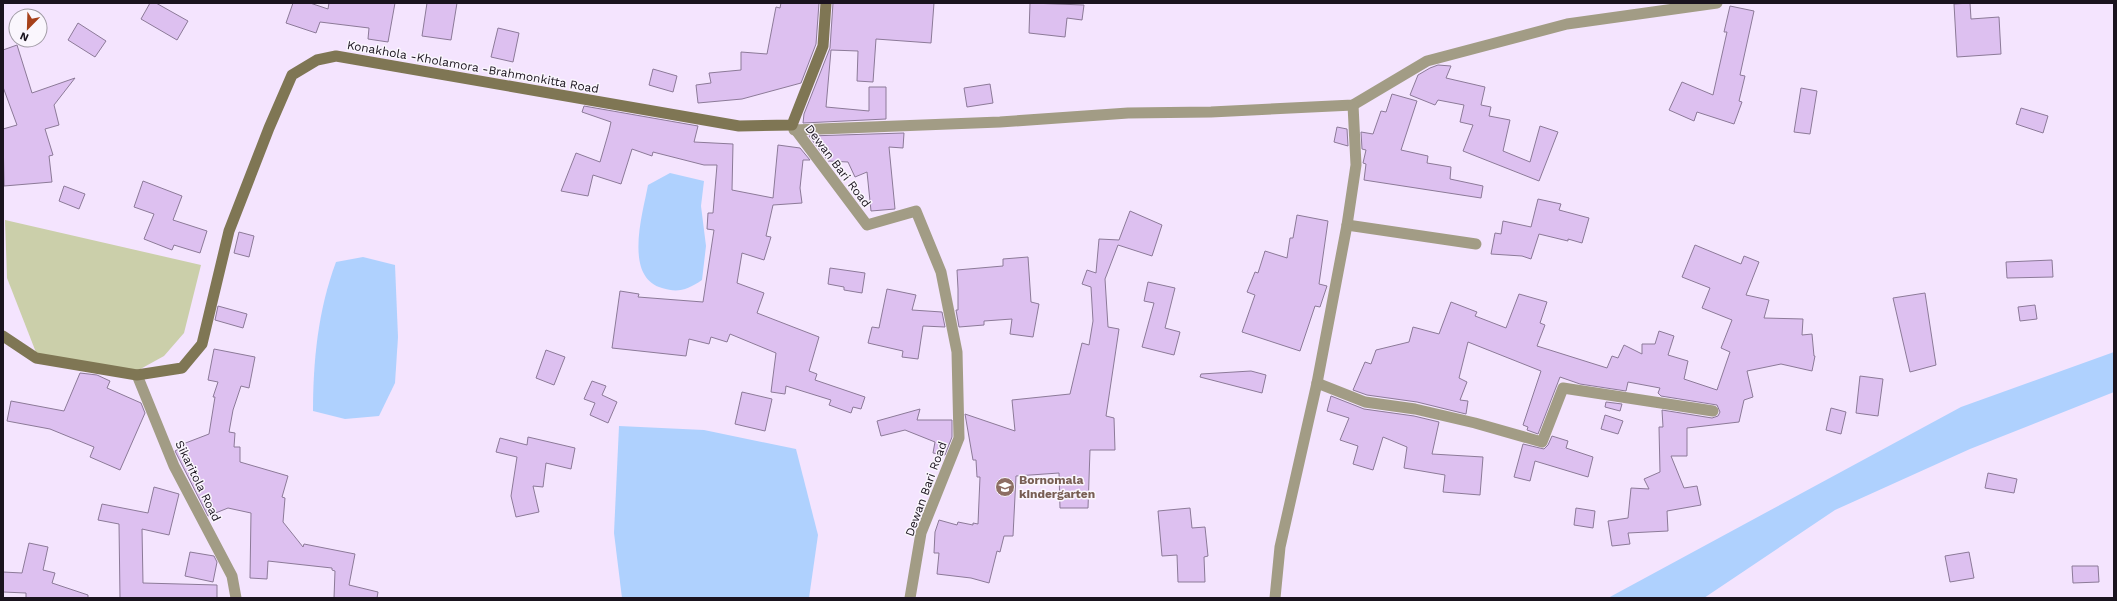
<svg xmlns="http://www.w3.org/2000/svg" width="2117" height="601" font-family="'Work Sans',sans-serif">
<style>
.green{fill:#cbcfaa}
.water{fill:#afd1fe}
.building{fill:#ddc0f0;stroke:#8c7a98}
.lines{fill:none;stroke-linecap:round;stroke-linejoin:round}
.minor{stroke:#a29c85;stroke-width:11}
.secondary{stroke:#7f7654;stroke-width:11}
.labels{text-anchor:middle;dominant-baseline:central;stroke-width:3;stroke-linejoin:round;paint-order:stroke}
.street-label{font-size:12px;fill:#1a131e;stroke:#faf6fd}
.education-label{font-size:12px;font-weight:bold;fill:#785e54;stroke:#faf6fd;text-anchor:start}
</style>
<rect width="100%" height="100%" fill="#f4e4fe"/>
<polygon class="green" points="5,220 201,265 184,333 164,356 135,372 37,355 7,278"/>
<g class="water">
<path d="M670 173 704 181 701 206 706 246 702 280C687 290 678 293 662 288 623 277 643 213 648 185Z"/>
<path d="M363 257 395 265 398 337 395 383 379 416 345 419 313 411C313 361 318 310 336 262Z"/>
<polygon points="2114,352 2114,392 1970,449 1835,510 1704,598 1608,598 1961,407"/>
<polygon points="619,426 704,430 796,449 818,535 809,598 622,598 614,533"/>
</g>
<g class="building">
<polygon points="150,3 156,3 188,21 177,40 141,19"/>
<polygon points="293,3 310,3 328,9 329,3 395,3 388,42 368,39 369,28 320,22 316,33 286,23"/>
<polygon points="427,3 457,3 451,40 422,36"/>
<polygon points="781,3 819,3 816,44 801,83 742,99 698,103 696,85 711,83 709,73 741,70 741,52 767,54 776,7 780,8"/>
<polygon points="833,3 934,3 931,43 876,39 873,82 857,81 858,51 831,50 826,107 869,111 869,87 886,87 886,119 803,123 804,114 830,48"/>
<polygon points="1030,3 1084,5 1082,20 1067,18 1065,37 1029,33"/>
<polygon points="1970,3 1971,19 1999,17 2001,54 1957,57 1954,4"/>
<polygon points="1730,6 1754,11 1740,75 1745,76 1739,101 1742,102 1734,124 1697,112 1694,121 1669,110 1682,82 1713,95 1727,32 1724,32"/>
<polygon points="78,23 106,41 95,57 68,40"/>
<polygon points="498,28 519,33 513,62 491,57"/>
<polygon points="17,45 32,93 75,78 54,105 59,125 45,129 53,155 49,156 52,182 4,186 3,129 17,125 3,87 3,50"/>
<polygon points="1438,65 1451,66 1446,78 1485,87 1481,105 1491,107 1489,116 1510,120 1503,151 1530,162 1540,126 1558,132 1539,181 1463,151 1473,125 1460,122 1464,105 1438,100 1435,105 1410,95 1418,75 1430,68"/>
<polygon points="653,69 677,76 673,92 649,85"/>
<polygon points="990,84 993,103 967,107 964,88"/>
<polygon points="1801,88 1817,91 1810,134 1794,132"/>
<polygon points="1392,94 1417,101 1401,150 1428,156 1427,163 1451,167 1450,179 1483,186 1481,198 1364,180 1366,164 1363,163 1366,150 1362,149 1361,132 1373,134 1381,111 1386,112"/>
<polygon points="584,106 698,126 694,142 733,144 732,190 773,198 778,145 800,148 810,160 803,160 800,188 802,203 773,205 766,236 771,237 764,260 742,253 737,283 764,293 757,313 819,337 809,371 817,374 815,380 865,397 861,409 853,407 851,413 829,405 831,400 786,386 785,394 771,392 776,353 730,334 727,342 711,337 709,344 689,339 686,356 612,348 620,291 639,294 638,297 703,302 714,230 707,229 708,213 713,213 717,165 704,165 653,152 652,156 632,149 621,184 593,175 588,196 561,191 576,153 600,162 609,131 611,122 582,112"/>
<polygon points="2021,108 2048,116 2043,133 2016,124"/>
<polygon points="1337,127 1347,129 1348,146 1334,142"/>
<polygon points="904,133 903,148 889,147 895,209 871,211 867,172 855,177 848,162 828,161 809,136"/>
<polygon points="143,181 182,196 173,220 207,231 200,253 174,245 172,250 144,239 154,214 134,207"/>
<polygon points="64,186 85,194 79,209 59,201"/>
<polygon points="1538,199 1561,204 1559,210 1589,218 1582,243 1568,239 1568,241 1539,234 1531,259 1522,256 1491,254 1495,233 1501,234 1503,221 1531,227"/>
<polygon points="1130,211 1162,225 1152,256 1118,245 1105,279 1108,327 1119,329 1106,416 1114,418 1115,450 1090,450 1088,508 1060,508 1059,473 1016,476 1013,536 1004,536 1000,552 997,551 989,583 971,578 937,574 939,553 934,553 935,532 939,520 957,525 958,522 973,525 973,523 978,524 980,477 977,477 976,460 973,460 965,414 1015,431 1012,400 1070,394 1082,343 1089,345 1093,321 1091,287 1082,284 1087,270 1096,273 1099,239 1119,240"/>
<polygon points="1297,215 1328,221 1319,284 1327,286 1320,307 1315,306 1300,351 1242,332 1255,295 1247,292 1255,272 1258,273 1265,251 1287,258 1290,238 1293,238"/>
<polygon points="239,232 254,236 249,257 234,253"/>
<polygon points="1695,245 1741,264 1744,256 1759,262 1746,295 1769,300 1764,318 1803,319 1802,335 1812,334 1814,356 1815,356 1812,371 1781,364 1747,371 1753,397 1744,400 1739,422 1687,428 1687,456 1671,456 1684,488 1697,486 1701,505 1667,511 1668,531 1628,533 1630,544 1612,546 1608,521 1628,518 1631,488 1649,489 1644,479 1660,472 1659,427 1663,427 1662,410 1712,418 1718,416 1720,412 1717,405 1661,396 1658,393 1660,388 1628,382 1626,391 1580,384 1560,377 1538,434 1527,430 1528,427 1523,425 1541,371 1468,342 1459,378 1467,382 1460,400 1468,401 1466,414 1417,402 1367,395 1353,390 1365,362 1371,364 1376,350 1409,342 1413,327 1439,334 1451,302 1477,312 1475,316 1506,328 1519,294 1547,302 1540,323 1545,325 1537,346 1607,368 1612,356 1618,358 1624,345 1642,354 1642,344 1655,344 1659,331 1674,336 1668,355 1688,361 1684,379 1717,390 1730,352 1721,348 1732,320 1702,308 1710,288 1682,277"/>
<polygon points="1028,257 1031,302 1039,304 1033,337 1010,334 1012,319 984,321 984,325 959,327 956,310 958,310 958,289 957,270 1003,266 1003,259"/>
<polygon points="2052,260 2053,277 2007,278 2006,262"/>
<polygon points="830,268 865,273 862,293 844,290 844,287 828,284"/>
<polygon points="1148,282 1175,288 1165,328 1180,332 1174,355 1142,347 1154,303 1144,301"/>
<polygon points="887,289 916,295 912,310 942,312 945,327 923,326 918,359 902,357 903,351 868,343 872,327 879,328"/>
<polygon points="1925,293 1936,365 1910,372 1893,298"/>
<polygon points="2035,305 2037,319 2020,321 2018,307"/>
<polygon points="218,306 247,314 243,328 215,320"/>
<polygon points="214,349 255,357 249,388 241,386 233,410 229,432 235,433 234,447 240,447 240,462 288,476 282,497 285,498 283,522 303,547 304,544 355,554 349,585 378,592 377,598 334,598 335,571 332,570 332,568 268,561 267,579 250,578 251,513 228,508 208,516 175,451 184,446 183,444 209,434 215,397 213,397 218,382 208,380"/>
<polygon points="546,350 565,357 554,385 536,378"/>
<polygon points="1251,371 1266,375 1262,393 1200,377 1201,374"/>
<polygon points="80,373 97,375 110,381 107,388 141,403 145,413 120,470 90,457 94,447 50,429 7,421 11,401 64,411"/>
<polygon points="1860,376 1883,379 1878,416 1856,413"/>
<polygon points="592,381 606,386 602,395 617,402 608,423 590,415 595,403 584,399"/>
<polygon points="742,392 772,399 765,431 735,424"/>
<polygon points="1331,396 1364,409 1414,416 1439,422 1432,454 1483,457 1480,495 1443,492 1445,475 1404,468 1407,447 1383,437 1373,470 1353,464 1358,446 1340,440 1349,418 1327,411"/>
<polygon points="1606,402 1622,404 1620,411 1605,407"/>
<polygon points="1831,408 1846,412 1841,434 1826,430"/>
<polygon points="920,409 917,420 952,420 952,437 945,455 933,453 935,442 905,430 881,436 877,421"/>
<polygon points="1605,415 1623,421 1618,434 1601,429"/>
<polygon points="1552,436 1568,441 1566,448 1593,457 1588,477 1535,461 1530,481 1514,477 1523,444 1544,449 1548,445"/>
<polygon points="528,437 575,448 571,469 546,463 543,487 533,486 539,512 516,517 511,496 517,457 496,452 500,438 527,445"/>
<polygon points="1988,473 2017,479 2014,493 1985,488"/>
<polygon points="154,487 179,494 169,535 142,529 143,583 217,585 217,598 120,598 119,524 98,520 102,504 148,513"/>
<polygon points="1190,508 1192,528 1205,527 1208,556 1204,557 1205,582 1178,582 1177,555 1162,556 1158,511"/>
<polygon points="1576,508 1595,511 1593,528 1574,525"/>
<polygon points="29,543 48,547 43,570 55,573 52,583 88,595 88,598 26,598 26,593 3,592 3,572 22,573"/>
<polygon points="190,552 214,556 217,562 213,582 185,576"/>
<polygon points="1969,552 1974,578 1950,582 1945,556"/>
<polygon points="2072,566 2098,566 2099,582 2073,583"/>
</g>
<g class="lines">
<g class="minor">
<polyline points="792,125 867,225 916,211 941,272 957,352 959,438 921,533 910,598"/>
<polyline points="794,130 1000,122 1128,113 1211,112 1353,105 1427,61 1567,24 1717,3"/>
<polyline points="1347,225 1476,244"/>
<polyline points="137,375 174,466 232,576 236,598"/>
<polyline points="1317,383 1365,402 1415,409 1475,423 1542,442 1563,388 1713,411"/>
<polyline points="1275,598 1280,547 1317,383 1347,225 1356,165 1353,105"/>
</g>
<polyline class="secondary" points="3,336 36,358 137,375 182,368 202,344 229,231 269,128 292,75 317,60 336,56 739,126 792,125 823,46 826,3"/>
</g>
<defs>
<g id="school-disc" transform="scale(1)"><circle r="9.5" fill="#8d6e63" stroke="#faf6fd"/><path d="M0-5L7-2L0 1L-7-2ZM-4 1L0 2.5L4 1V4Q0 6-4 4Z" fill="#fff"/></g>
</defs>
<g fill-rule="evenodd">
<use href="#school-disc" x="1005" y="487"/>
</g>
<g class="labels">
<g class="street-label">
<text transform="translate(473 67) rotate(10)">Konakhola -Kholamora -Brahmonkitta Road</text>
<text transform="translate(838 166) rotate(53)">Dewan Bari Road</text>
<text transform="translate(198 481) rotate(64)">Sikaritola Road</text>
<text transform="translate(926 489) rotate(-70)">Dewan Bari Road</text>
</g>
<g class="education-label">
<text x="1019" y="480">Bornomala<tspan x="1019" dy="14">kindergarten</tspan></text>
</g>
</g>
<rect width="2117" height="601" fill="none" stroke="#1a131e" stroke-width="8"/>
<g transform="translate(28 28) rotate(203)"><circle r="19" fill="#faf6fd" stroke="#a09ba4"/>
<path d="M0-3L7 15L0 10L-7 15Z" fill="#a6401a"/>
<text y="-6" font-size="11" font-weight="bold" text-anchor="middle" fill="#1a131e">N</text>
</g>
</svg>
